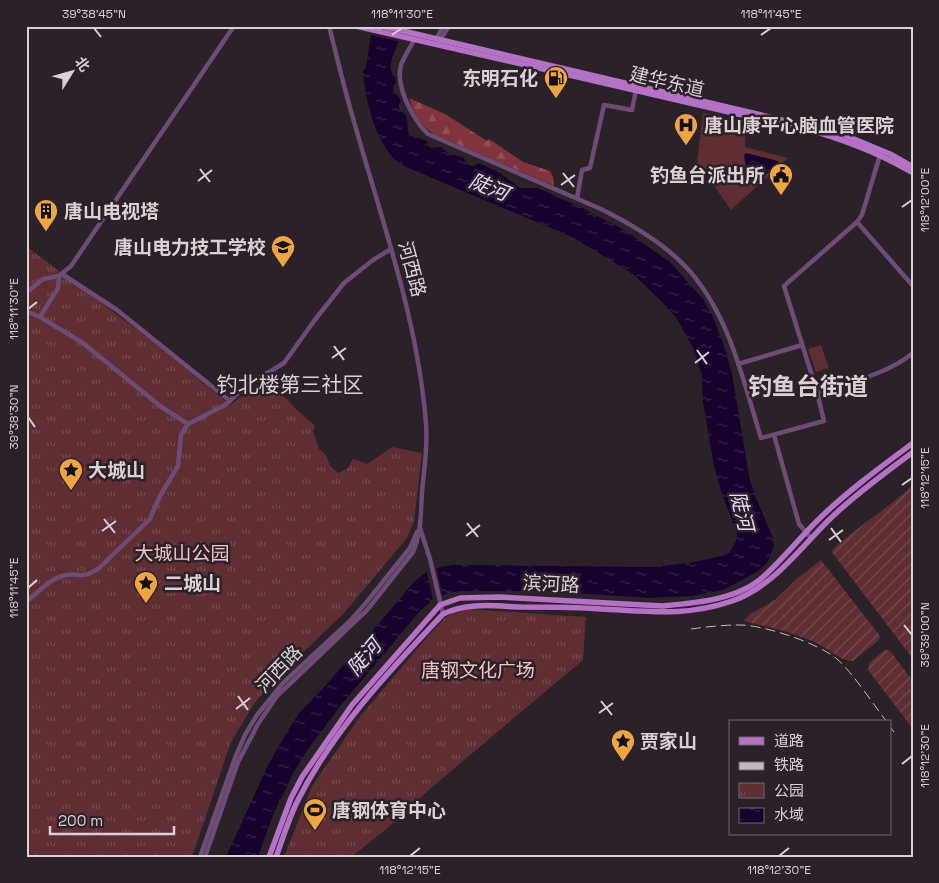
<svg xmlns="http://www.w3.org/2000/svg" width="939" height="883" font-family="'Space Grotesk','Noto Sans SC',sans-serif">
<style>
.forest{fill:url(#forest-firs)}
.park{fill:url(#park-tufts)}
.garden{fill:url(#garden-furrows)}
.pitch{fill:#5e2e32}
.water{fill:url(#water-ripples)}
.pier{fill:#2b2128}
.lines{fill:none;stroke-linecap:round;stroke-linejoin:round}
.minor{stroke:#6d4c75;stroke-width:4.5}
.major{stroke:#b571c5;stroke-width:5.5}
.rail{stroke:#c2b9bf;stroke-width:1;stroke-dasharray:10 5;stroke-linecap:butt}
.ticks{fill:none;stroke:#d9d1d6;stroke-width:2}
.labels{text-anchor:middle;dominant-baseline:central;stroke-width:5;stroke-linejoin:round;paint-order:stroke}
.poi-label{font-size:19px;font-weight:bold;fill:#d9d1d6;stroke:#2b2128;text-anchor:start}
.street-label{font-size:19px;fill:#d9d1d6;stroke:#2b2128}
.park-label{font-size:19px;fill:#f3c3c5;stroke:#2b2128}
.water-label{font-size:20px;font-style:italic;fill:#e5d8ff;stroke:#2b2128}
.quarter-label{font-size:21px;fill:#d9d1d6;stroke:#2b2128}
.district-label{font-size:24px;font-weight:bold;fill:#d9d1d6;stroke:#2b2128}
.neatline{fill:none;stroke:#d9d1d6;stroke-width:2}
.ticks-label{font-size:12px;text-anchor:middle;fill:#d9d1d6}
</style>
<defs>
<pattern id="forest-firs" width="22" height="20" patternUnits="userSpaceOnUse" patternTransform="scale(1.25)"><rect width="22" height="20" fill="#81343d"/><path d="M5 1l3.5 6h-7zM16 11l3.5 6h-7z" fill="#925058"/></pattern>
<pattern id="park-tufts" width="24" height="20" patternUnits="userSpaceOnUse" patternTransform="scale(1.25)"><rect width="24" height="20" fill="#5e2e32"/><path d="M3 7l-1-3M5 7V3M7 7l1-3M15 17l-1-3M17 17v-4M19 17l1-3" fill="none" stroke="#744b4f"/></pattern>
<pattern id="garden-furrows" width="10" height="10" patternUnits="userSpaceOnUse" patternTransform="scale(1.25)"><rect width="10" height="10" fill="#5e2e32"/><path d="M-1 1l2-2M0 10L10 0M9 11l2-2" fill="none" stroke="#744b4f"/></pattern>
<pattern id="water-ripples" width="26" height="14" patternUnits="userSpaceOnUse" patternTransform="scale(1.25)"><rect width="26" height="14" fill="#17012d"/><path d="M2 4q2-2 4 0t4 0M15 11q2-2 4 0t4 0" fill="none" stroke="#38254b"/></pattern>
</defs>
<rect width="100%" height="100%" fill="#2b2128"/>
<path class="forest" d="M409 98 445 114 487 141 489 139 523 162 550 171 553 177 554 186 434 134C419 124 414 114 409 98Z"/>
<g class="park">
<polygon points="26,246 156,344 230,405 267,378 294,407 315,426 313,432 319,449 326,455 330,466 338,473 347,469 353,459 367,464 392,447 422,453 414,521 407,538 344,613 270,684 254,704 231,742 192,857 26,857"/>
<polygon points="466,609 586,617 583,660 432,787 385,830 351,857 284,857 312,786 359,718 428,636 446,617 454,612"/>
</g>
<g class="garden">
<path d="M913 485V659L831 551C857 527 887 509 913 485Z"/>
<path d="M821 560 880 636 879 640 853 661C842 661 834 653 825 648 801 633 771 628 744 621L750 614 775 600 799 577Z"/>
<polygon points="885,650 890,651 913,681 913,729 868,670 869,663"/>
</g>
<g class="pitch">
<polygon points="703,113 745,123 745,147 788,158 731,210 715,187 708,185 709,175 696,172"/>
<polygon points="821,345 829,368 816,372 808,349"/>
</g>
<g class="water">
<path d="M372 26H402C401 32 400 38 398 43 394 55 387 64 393 76L395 77 396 83 393 86 394 93 398 96 401 101 399 104V109C401 111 403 112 405 114 408 117 407 129 409 134L427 141 428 146 431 148 441 147 450 155H455L463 157C467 165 471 169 479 163L500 173 520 188H538L578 206 621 228 670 262 703 299 713 317 725 349 732 374 750 481 756 498 773 538 774 546 767 563 757 572 723 590 692 596 649 598 543 591H461L448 593 433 600 420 611 342 704 308 749 294 772 273 815 258 857H226L268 765 288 730 300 712 328 683 414 582C427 570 436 567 454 565L655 567 694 562 722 556 729 553 736 541 737 533 722 494 714 466 703 402 702 375 694 349 677 319 665 305 633 274 574 238 406 167C402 164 396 162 393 158 374 136 365 99 363 71L366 68Z"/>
<polygon points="746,153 778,161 779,163 759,180 747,176 744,155"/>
</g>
<g class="pier">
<polygon points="369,26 404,27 401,42 367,34"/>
<polygon points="436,566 443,597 433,600 426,569"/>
</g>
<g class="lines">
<g class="minor">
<path d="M414 40C410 48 404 57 401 65 395 86 413 120 428 134L601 209C631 224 662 242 685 266 729 312 743 380 761 438L824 421 817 392"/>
<polyline points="436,40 443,26"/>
<polyline points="439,42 449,26"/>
<path d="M880 155 862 215 857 222 784 286 817 392C850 382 886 375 913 353"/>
<polyline points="577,198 582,170 590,168 604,105 632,110 636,90"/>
<polyline points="857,222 913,286"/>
<polyline points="62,274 117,310 230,401"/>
<polyline points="26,293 43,279 59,276 71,266 234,26"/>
<path d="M26 311 40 317 83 343 160 406 188 424 181 435 178 466 160 496 150 519 99 568C81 581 78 571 62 576 47 580 38 594 26 601"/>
<polyline points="40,317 58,288 59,276"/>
<polyline points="738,364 802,345"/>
<polyline points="188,424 225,405 246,386 284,363 314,321 344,283 373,260 391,249"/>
<polyline points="774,435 799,524 811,538"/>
<polyline points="420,528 430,559 443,614"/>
<polyline points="200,857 235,758 245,735 257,715 283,683 350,621 365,604 410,548 417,532"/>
<path d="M205 857 238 762 258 724 277 696 367 610 413 552C421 534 421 512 422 492 424 470 428 447 426 424 418 319 381 219 353 118 344 88 337 57 329 26"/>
</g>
<g class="major">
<path d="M356 26 820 133C853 143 883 155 913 173"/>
<polyline points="382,26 842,134 890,154 913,167"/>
<path d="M269 857 291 798 302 777 352 705 440 605 460 598 499 597 662 606C696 603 737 600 763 577 784 558 801 536 821 517 849 490 882 466 913 443"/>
<path d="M276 857C283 838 289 818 298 800 334 729 389 671 443 614 467 602 495 606 521 607 548 607 574 607 601 609 648 611 686 617 732 601 775 586 801 546 833 516 857 493 886 472 913 452"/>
</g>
<g class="rail">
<path d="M691 629C706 627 722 625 737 625 762 624 818 643 837 659 853 673 873 704 887 722"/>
<polyline points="890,727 894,732"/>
</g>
</g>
<path class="ticks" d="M94 28 101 37M392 35 402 28M761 35 771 28M200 169 210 182M563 173 574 187M198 181 212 170M561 185 575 175M902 207 912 200M28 309 37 302M334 346 344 360M697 350 707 364M332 358 346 348M695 363 709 352M28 417 35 427M902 485 912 478M104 519 115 533M467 523 478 537M831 528 841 542M102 531 116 521M466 536 480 525M829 540 843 530M28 588 37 580M904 625 912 635M238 696 248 710M601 701 612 715M236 709 250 698M599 713 613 703M902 764 912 756M410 856 420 848M779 856 789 848"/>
<defs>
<g id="fuel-pin" transform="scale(1.25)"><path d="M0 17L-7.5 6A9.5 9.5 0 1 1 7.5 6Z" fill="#f0a63f" stroke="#2b2128"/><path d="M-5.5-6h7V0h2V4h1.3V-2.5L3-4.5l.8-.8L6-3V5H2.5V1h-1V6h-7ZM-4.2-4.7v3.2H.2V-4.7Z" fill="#111"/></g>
<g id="hospital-pin" transform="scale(1.25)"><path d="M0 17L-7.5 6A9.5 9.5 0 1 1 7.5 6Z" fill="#f0a63f" stroke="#2b2128"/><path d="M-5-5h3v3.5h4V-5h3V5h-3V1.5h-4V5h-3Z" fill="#111"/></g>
<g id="civic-pin" transform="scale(1.25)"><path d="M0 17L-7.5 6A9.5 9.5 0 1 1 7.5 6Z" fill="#f0a63f" stroke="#2b2128"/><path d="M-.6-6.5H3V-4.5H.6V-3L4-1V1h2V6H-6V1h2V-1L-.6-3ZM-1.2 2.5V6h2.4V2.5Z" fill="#111"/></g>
<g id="building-pin" transform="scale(1.25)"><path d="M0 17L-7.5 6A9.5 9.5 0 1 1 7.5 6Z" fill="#f0a63f" stroke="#2b2128"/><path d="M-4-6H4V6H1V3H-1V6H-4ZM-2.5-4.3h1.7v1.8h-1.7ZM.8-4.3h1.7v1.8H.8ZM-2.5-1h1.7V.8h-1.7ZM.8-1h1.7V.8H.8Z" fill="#111"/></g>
<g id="school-pin" transform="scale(1.25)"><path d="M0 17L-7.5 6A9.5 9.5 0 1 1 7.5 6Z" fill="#f0a63f" stroke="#2b2128"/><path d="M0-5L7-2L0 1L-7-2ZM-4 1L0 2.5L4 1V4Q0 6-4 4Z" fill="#111"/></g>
<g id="sight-pin" transform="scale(1.25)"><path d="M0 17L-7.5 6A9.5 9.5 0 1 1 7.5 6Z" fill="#f0a63f" stroke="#2b2128"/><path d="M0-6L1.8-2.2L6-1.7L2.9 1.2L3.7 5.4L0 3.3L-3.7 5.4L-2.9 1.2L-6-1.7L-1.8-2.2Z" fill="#111"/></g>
<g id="stadium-pin" transform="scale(1.25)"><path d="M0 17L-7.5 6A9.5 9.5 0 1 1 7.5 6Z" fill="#f0a63f" stroke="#2b2128"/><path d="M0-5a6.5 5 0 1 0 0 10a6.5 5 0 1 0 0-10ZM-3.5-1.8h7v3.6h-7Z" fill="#111"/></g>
</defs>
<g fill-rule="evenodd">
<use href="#fuel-pin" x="556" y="78"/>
<use href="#hospital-pin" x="686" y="125"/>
<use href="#civic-pin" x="781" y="175"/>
<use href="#building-pin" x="46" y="211"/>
<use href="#school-pin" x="283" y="247"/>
<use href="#sight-pin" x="71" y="470"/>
<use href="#sight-pin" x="146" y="583"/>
<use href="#sight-pin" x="623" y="741"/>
<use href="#stadium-pin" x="315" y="810"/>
</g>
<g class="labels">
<g class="poi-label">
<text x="538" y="78" text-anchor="end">东明石化</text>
<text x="704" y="125">唐山康平心脑血管医院</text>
<text x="764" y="175" text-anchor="end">钓鱼台派出所</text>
<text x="64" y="211">唐山电视塔</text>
<text x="266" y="247" text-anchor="end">唐山电力技工学校</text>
<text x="88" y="470">大城山</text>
<text x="164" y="583">二城山</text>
<text x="640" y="741">贾家山</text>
<text x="332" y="810">唐钢体育中心</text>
</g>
<g class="street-label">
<text transform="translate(667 82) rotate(13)">建华东道</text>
<text transform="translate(412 269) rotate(75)">河西路</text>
<text transform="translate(551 584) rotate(3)">滨河路</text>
<text transform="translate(279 669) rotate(-46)">河西路</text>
</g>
<g class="park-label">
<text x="182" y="553">大城山公园</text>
<text x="478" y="670">唐钢文化广场</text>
</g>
<g class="water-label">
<text transform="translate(489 187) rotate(22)">陡河</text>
<text transform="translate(742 511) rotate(76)">陡河</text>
<text transform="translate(364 657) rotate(-49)">陡河</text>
</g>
<g class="quarter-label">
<text x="290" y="384">钓北楼第三社区</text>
</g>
<g class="district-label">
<text x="808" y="386">钓鱼台街道</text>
</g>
</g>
<rect width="939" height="883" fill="none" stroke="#2b2128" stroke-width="55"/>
<rect x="729" y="720" width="162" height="115" fill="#2b2128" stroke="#71676e"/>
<rect x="739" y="737" width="25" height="8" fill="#b571c5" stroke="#71676e"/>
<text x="774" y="746" font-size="15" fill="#d9d1d6">道路</text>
<rect x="739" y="762" width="25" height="8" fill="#c2b9bf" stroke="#71676e"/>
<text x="774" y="770" font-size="15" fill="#d9d1d6">铁路</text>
<rect x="739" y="783" width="25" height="15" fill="url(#park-tufts)" stroke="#71676e"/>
<text x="774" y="796" font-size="15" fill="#d9d1d6">公园</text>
<rect x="739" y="808" width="25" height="15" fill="url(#water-ripples)" stroke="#71676e"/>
<text x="774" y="820" font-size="15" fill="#d9d1d6">水域</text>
<g transform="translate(72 72) rotate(53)" stroke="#2b2128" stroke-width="4" paint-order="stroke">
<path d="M0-4L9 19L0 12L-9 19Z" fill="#d9d1d6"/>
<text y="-8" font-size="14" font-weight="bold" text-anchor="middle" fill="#d9d1d6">北</text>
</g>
<path d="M50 826v8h124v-8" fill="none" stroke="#d9d1d6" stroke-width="2.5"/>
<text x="58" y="826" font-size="15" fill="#d9d1d6" stroke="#2b2128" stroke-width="4" paint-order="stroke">200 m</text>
<rect x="28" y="28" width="884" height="828" class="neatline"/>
<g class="ticks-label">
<text x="94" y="18">39°38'45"N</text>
<text x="402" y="18">118°11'30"E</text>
<text x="771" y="18">118°11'45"E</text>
<text transform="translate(925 200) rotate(-90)" y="4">118°12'00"E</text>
<text transform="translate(14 309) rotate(-90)" y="4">118°11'30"E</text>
<text transform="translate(14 417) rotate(-90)" y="4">39°38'30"N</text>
<text transform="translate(925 478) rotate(-90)" y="4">118°12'15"E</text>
<text transform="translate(14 588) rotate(-90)" y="4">118°11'45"E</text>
<text transform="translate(925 635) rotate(-90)" y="4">39°39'00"N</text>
<text transform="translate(925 756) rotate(-90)" y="4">118°12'30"E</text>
<text x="410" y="874">118°12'15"E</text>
<text x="779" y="874">118°12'30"E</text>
</g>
</svg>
